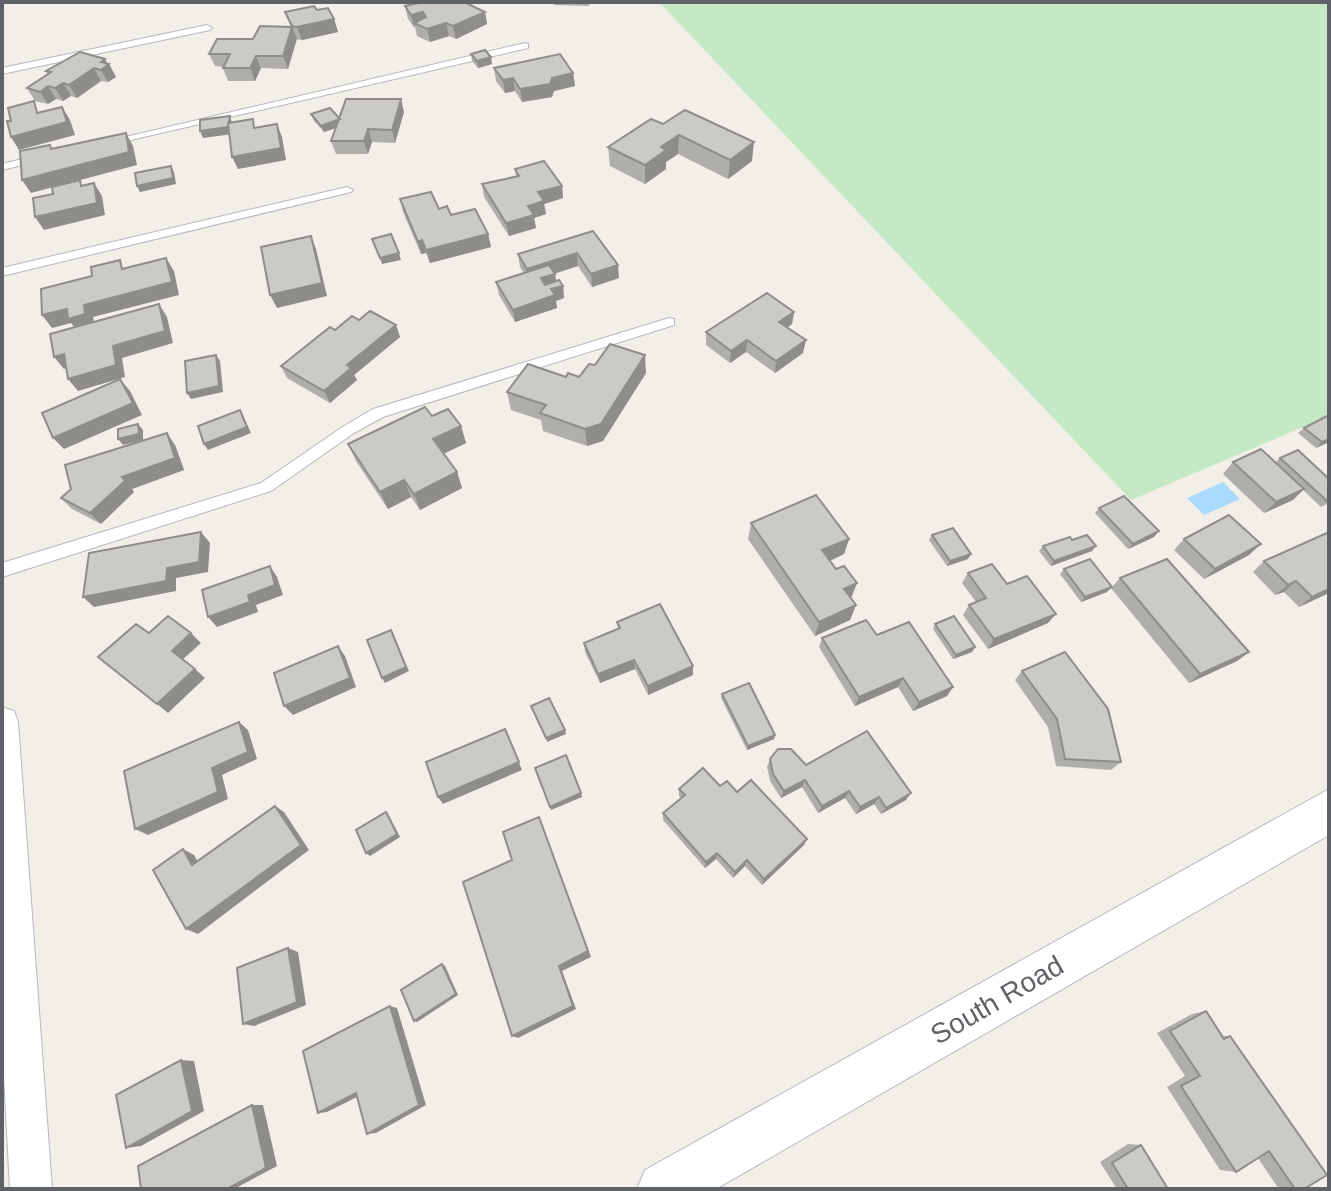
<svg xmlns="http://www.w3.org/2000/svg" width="1331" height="1191" font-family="Arial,sans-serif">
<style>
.green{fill:#c5e8c5}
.water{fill:#aadaff}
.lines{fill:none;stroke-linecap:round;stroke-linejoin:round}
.service-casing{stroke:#b5b8bc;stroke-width:2}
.minor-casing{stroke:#b5b8bc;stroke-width:2}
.tertiary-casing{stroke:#b5b8bc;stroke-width:2}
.service{fill:#fff;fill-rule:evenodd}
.minor{fill:#fff;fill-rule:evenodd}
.tertiary{fill:#fff;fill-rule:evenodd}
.wall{fill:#afaea9}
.shaded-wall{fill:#8f8d8a}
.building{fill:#cccac5;stroke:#8f8d8a;stroke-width:2}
.labels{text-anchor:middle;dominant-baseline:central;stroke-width:8;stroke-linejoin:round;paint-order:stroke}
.near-street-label{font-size:28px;fill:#5f6368;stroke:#fff}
</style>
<rect width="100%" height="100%" fill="#f1efe8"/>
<polygon class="green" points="659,2 1329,2 1329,416 1131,500"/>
<polygon class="water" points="1223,482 1240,499 1204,515 1187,498"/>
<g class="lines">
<g class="service-casing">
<g id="service">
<polygon points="207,25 212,28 210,30 2,74 2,68"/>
<polygon points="525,43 528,44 528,48 109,145 104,142"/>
<polygon points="39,155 43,156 43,160 2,170 2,164"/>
<polygon points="347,187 353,190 351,192 2,276 2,268"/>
<polygon points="669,318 674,319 674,325 383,417 354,433 271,491 2,577 2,563 261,483 344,426 373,409"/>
</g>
</g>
<g class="minor-casing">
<polygon id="minor" points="2,707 14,711 18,722 52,1189 10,1189 2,1040"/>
</g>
<g class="tertiary-casing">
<polygon id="tertiary" points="1329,789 1329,835 716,1189 637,1189 645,1170"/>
</g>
<use href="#service" class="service"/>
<use href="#minor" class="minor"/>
<use href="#tertiary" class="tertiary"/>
</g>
<g class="wall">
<polygon points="467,2 483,2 469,5 485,12 487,24 456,39 449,36 430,42 417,36 415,27 414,27 408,19 405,6 468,5"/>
<polygon points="553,2 590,2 589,6 554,5"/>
<polygon points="317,10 334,19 338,32 302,40 296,39 288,69 261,68 255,81 228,81 223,68 224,67 215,66 209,54 291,27 285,12"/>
<polygon points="471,54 492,64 478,68 472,61"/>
<polygon points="105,59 107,63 109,64 116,77 108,82 101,81 77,98 71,96 63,101 56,99 48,104 35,101 27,88 48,74 46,71"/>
<polygon points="494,68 573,73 575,86 554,91 552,97 522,102 515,91 505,93 496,81"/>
<polygon points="404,112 395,143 372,142 368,154 336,154 331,141 336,128 324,132 314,121 311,114 340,118"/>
<polygon points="651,119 752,161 728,179 678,154 666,162 666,169 645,184 610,166 608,147"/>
<polygon points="515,169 562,186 563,198 544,204 546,214 534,218 536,228 509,236 484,197 482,184 516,177"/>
<polygon points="400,199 439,209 451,215 488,234 491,247 430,263 426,253 421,254 403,212"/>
<polygon points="593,231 619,278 592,287 578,266 555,273 556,281 563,286 564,298 556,301 557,308 515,322 499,295 496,282 524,273 520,267 518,254"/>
<polygon points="794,312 792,324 787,328 803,353 775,373 746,352 730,363 706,345 706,332"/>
<polygon points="359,320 396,325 400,337 354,375 357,380 330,403 287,378 281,366 335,330"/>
<polygon points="595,365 646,373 603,441 587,446 543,431 541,420 511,410 507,392 566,377 579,377"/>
<polygon points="432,416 461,426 466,443 443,454 457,472 462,488 420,510 411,497 388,509 356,461 348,444"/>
<polygon points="1304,428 1329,442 1316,448 1298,433"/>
<polygon points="175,445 184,470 132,489 134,492 101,524 72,509 61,498"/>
<polygon points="1280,458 1329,479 1329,503 1321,507 1303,490 1293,500 1264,513 1223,474 1233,462 1276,462"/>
<polygon points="1099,508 1154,537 1128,549 1095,513"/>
<polygon points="751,523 849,539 844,554 830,561 836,569 857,583 851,598 856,605 850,620 815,636 748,539"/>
<polygon points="1329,532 1329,593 1299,607 1284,592 1275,595 1253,572 1264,561"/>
<polygon points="932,535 968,559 947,566 929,540"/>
<polygon points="1184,539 1249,555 1204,579 1174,550"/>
<polygon points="1072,540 1092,551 1051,566 1039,551 1043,546"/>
<polygon points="1064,569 1107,592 1081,602 1060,574"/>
<polygon points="968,573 1007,584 1048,623 988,649 963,615 969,605 976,602 962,583"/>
<polygon points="1120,578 1249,652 1237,661 1189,683 1111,588"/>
<polygon points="617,622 693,675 648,695 635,669 600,683 585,652 584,643 618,629"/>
<polygon points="935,624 975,647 972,652 953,659 933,629"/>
<polygon points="877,635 953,687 947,696 913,711 898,687 855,706 819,647 822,638"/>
<polygon points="1022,671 1121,762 1111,770 1056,766 1048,727 1015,680"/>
<polygon points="722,694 775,735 774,739 747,750 721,698"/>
<polygon points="770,759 806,765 906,800 881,814 874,804 856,814 845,798 818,813 802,787 781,798 770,781 767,767"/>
<polygon points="720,786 737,792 807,839 804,845 762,885 745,866 733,878 716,859 705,868 663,820 663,813 681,798 679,796 679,789"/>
<polygon points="1206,1011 1223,1036 1230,1036 1304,1189 1279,1189 1258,1158 1236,1172 1220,1170 1167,1087 1185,1076 1157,1033 1192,1014"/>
<polygon points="1128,1144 1141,1145 1168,1189 1117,1189 1100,1162"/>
</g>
<g class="shaded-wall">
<polygon points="468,2 483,2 468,5"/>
<polygon points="423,12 426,25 414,23 415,27 414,27 411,15"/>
<polygon points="485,12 487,24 456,39 453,26"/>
<polygon points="334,19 338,32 302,40 297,27"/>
<polygon points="446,23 449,36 430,42 427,29"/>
<polygon points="292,27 297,39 288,69 283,56"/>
<polygon points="256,56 261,68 255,81 250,68"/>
<polygon points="491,57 492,64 478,68 477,61"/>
<polygon points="105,59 108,65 109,64 116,77 108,82 101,70 101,62"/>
<polygon points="94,68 101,81 77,98 69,85"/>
<polygon points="573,73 575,86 554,91 552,97 522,102 520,89 552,78"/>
<polygon points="513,78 515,91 505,93 503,80"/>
<polygon points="63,83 71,96 63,101 55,88"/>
<polygon points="48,86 56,99 48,104 40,92"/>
<polygon points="401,99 404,112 395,143 392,130"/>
<polygon points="62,107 70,120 75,135 19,150 11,137"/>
<polygon points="230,116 232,123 233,134 203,138 200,131"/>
<polygon points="340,119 342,126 324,132 321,126"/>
<polygon points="277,124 282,137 286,160 238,169 232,157"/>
<polygon points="368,129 372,142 368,154 364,141"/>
<polygon points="126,133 133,146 137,165 31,193 22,180"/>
<polygon points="679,135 678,154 666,162 666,169 645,184 645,165 661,147"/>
<polygon points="754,142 752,161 728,179 730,160"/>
<polygon points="171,166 174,172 176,184 140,192 137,186"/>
<polygon points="94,183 102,196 105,215 44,230 35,217"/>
<polygon points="562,186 563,198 544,204 546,214 534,218 536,228 509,236 506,223 528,206 538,192"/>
<polygon points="488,234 491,247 430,263 426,250"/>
<polygon points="311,236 316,249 327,296 277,308 270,295"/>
<polygon points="422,240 426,253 421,254 418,242"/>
<polygon points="399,253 401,260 382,264 380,258"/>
<polygon points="577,253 578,266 529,282 527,269"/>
<polygon points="166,258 174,271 179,295 93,317 95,327 77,331 71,323 52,328 42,315 84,305"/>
<polygon points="618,265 619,278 592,287 591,274"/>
<polygon points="555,274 557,286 543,291 541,278"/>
<polygon points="563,286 564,298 556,301 557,308 515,322 513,310 551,289"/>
<polygon points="159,304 167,317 173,343 122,358 125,377 78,391 68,379 113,346"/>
<polygon points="794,312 792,324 778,334 779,322"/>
<polygon points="396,325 400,337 354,375 357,380 330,403 324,391 347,365"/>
<polygon points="747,340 746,352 730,363 731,351"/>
<polygon points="806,340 803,353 775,373 776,361"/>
<polygon points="64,354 74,366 64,369 54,357"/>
<polygon points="216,355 220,361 223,392 191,399 187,393"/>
<polygon points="645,355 646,373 603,441 587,446 585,429"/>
<polygon points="120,379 130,391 142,415 64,449 53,438"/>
<polygon points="240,410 251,433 208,450 204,444"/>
<polygon points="138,424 143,430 143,440 123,445 118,439"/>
<polygon points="461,426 466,443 439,456 433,439"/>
<polygon points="167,433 175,445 184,470 132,489 134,492 101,524 90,513 122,477"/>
<polygon points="1329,439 1329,442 1316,448 1322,442"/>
<polygon points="457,472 462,488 420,510 414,494"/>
<polygon points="404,480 411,497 388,509 380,492"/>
<polygon points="1304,489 1293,500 1264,513 1276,502"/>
<polygon points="1159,531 1154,537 1128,549 1133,544"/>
<polygon points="201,532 210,543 208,572 176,578 176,591 94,607 83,597 167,568"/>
<polygon points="849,539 844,554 818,566 822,550"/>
<polygon points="1261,544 1249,555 1204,579 1215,569"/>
<polygon points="1096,546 1092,551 1051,566 1054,561"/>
<polygon points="971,554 968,559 947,566 950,561"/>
<polygon points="270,566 277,577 283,595 256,605 258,612 217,627 208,617 248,595"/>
<polygon points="1296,581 1284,592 1275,595 1288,585"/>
<polygon points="857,583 851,598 839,604 844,589"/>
<polygon points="1112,587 1107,592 1081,602 1085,597"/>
<polygon points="1329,589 1329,593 1299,607 1312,597"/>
<polygon points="856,605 850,620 815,636 819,622"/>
<polygon points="1056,614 1048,623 988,649 994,639"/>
<polygon points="391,630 409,671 385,683 382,678"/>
<polygon points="191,633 201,643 182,660 172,651"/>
<polygon points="338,646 345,656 356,687 293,715 284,706"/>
<polygon points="975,647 972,652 953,659 956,655"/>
<polygon points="1249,652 1237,661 1189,683 1200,674"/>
<polygon points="634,660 635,669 600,683 598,674"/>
<polygon points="693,666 693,675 648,695 648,686"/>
<polygon points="195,669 205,678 168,713 157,704"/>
<polygon points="903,678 898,687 855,706 859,697"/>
<polygon points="953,687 947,696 913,711 919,702"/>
<polygon points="239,722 248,730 257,759 222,775 228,799 148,835 135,829 212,768"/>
<polygon points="505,729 522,770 443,804 438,797"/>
<polygon points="565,730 566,734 547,742 546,738"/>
<polygon points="775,735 774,739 747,750 748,746"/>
<polygon points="805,780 802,787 781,798 784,791"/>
<polygon points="849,791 845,798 818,813 822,806"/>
<polygon points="581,793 582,797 551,810 550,807"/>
<polygon points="911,793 906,800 881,814 886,808"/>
<polygon points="879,797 874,804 856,814 860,807"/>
<polygon points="275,806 284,812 309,850 198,934 186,929"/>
<polygon points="386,812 389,816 400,837 370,856 366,853"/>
<polygon points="539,817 591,957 562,971 576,1009 518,1038 512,1036 559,966"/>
<polygon points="807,839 804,845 762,885 764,879"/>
<polygon points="183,849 194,855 203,871 192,865"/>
<polygon points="717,853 716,859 705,868 706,862"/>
<polygon points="747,860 745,866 733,878 735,872"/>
<polygon points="288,948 298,952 306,1005 254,1026 243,1024"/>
<polygon points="442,964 445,966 458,995 417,1022 414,1021"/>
<polygon points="390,1006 397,1008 426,1105 376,1133 367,1134"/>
<polygon points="181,1060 194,1061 204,1111 141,1146 126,1148"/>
<polygon points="356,1093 365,1093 327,1112 318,1113"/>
<polygon points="252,1105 263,1105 277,1166 234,1189 227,1189"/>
</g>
<g class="building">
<polygon points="423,2 464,2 485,12 453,26 446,23 427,29 414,23 426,17 423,12 411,15 405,6"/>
<polygon points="314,6 317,10 328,8 334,19 297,27 292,26 285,12"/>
<polygon points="260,26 292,27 283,56 256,56 250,68 223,68 230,54 209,54 217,39 253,39"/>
<polygon points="485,50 491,57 477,61 471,54"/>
<polygon points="80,52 105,59 101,62 109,64 101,70 94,68 69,85 63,83 55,88 48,86 40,92 27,88 51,72 46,71"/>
<polygon points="560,54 573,73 552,78 550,84 520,89 513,78 503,80 494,68"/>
<polygon points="346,99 401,99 392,130 368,129 364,141 331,141"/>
<polygon points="34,101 37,113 62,107 67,122 11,137 7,121 11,121 8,108"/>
<polygon points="330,108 340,119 321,126 311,114"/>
<polygon points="685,110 754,142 730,160 679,135 661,147 666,150 645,165 608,147 651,119 663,124"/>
<polygon points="230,116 228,127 200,131 200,120"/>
<polygon points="253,119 254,128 277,124 281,148 232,157 228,123"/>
<polygon points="126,133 129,152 22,180 20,151 50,145 51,149"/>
<polygon points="544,161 562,186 538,192 544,201 528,206 534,215 506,223 482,184 519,176 515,169"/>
<polygon points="171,166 173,178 137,186 135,173"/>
<polygon points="80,180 81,186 94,183 97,203 35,217 33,198 53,194 52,187"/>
<polygon points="431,192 439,209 447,206 451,215 475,209 488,234 426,250 422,240 418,242 400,199"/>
<polygon points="593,231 618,265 591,274 577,253 527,269 518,254"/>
<polygon points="391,234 399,253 380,258 372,239"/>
<polygon points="311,236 322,283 270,295 261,247"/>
<polygon points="166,258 172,282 84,305 85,314 68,319 67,309 42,315 41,289 92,276 91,267 120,260 122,269"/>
<polygon points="549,265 555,274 541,278 545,285 559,280 563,286 551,289 555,295 513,310 496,282"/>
<polygon points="767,293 794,312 779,322 806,340 776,361 747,340 731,351 706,332"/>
<polygon points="159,304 165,331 113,346 116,365 68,379 64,354 54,357 50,334"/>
<polygon points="370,311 396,325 347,365 351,368 324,391 281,366 330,327 335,330 352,316 359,320"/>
<polygon points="610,344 645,355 601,424 585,429 540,413 546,405 507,392 528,364 566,377 568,373 579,377 589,364 595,365"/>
<polygon points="216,355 219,386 187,393 185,361"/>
<polygon points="120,379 133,403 53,438 42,413"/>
<polygon points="425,407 432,416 448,409 461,426 433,439 457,472 414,494 404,480 380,492 348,444"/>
<polygon points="240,410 247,427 204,444 198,426"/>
<polygon points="1329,415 1329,439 1322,442 1304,428"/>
<polygon points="138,424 139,434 118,439 118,429"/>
<polygon points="167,433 175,458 122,477 125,481 90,513 61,498 71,489 65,465"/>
<polygon points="1261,449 1304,489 1276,502 1233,462"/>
<polygon points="1298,450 1329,479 1329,500 1327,501 1280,458"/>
<polygon points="816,495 849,539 822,550 836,569 844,566 857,583 844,589 856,605 819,622 751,523"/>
<polygon points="1124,496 1159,531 1133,544 1099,508"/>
<polygon points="1229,515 1261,544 1215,569 1184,539"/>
<polygon points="953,528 971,554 950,561 932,535"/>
<polygon points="201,532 199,562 167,568 166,581 83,597 89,553"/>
<polygon points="1329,532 1329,589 1312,597 1296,581 1288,585 1264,561"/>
<polygon points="1087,535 1096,546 1054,561 1043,546 1070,537 1072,540"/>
<polygon points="1090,559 1112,587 1085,597 1064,569"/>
<polygon points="1167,559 1249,652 1200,674 1120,578"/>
<polygon points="992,564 1007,584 1027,576 1056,614 994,639 969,605 986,598 968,573"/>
<polygon points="270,566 275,585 248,595 250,602 208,617 202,590"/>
<polygon points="660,604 693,666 648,686 634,660 598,674 584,643 620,628 617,622"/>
<polygon points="168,616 191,633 172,651 195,669 157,704 98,657 136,624 149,633"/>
<polygon points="954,616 975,647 956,655 935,624"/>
<polygon points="866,620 877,635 909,622 953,687 919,702 903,678 859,697 822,638"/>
<polygon points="391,630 406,667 382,678 367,640"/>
<polygon points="338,646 350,678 284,706 274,673"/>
<polygon points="1065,652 1108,709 1121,762 1065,759 1057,719 1022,671"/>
<polygon points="749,683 775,735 748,746 722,694"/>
<polygon points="549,698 565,730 546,738 531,706"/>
<polygon points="239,722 248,752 212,768 218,792 135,829 124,771"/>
<polygon points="505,729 519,762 438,797 426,762"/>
<polygon points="867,731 911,793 886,808 879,797 860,807 849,791 822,806 805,780 784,791 773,774 770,759 778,749 791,749 806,765"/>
<polygon points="566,755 581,793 550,807 535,768"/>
<polygon points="703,768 720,786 727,781 737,792 751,780 807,839 764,879 747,860 735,872 717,853 706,862 663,813 685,795 679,789"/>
<polygon points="275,806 301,845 186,929 153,870 183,849 192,865"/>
<polygon points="386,812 397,834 366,853 356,830"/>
<polygon points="539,817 588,951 559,966 573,1006 512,1036 463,882 512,860 503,832"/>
<polygon points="288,948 297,1002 243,1024 237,968"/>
<polygon points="442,964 456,994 414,1021 401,990"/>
<polygon points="390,1006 419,1105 367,1134 356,1093 318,1113 303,1051"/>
<polygon points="1206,1011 1224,1039 1230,1036 1327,1175 1304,1189 1295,1189 1269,1151 1236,1172 1181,1086 1200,1076 1170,1031"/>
<polygon points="181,1060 192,1111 126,1148 116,1095"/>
<polygon points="252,1105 266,1168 227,1189 141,1189 138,1166"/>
<polygon points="1141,1145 1168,1189 1128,1189 1112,1163"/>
</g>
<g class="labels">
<g class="near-street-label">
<text transform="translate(997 1000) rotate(-30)">South Road</text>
</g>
</g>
<rect width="1331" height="1191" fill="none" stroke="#5f6368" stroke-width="8"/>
</svg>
